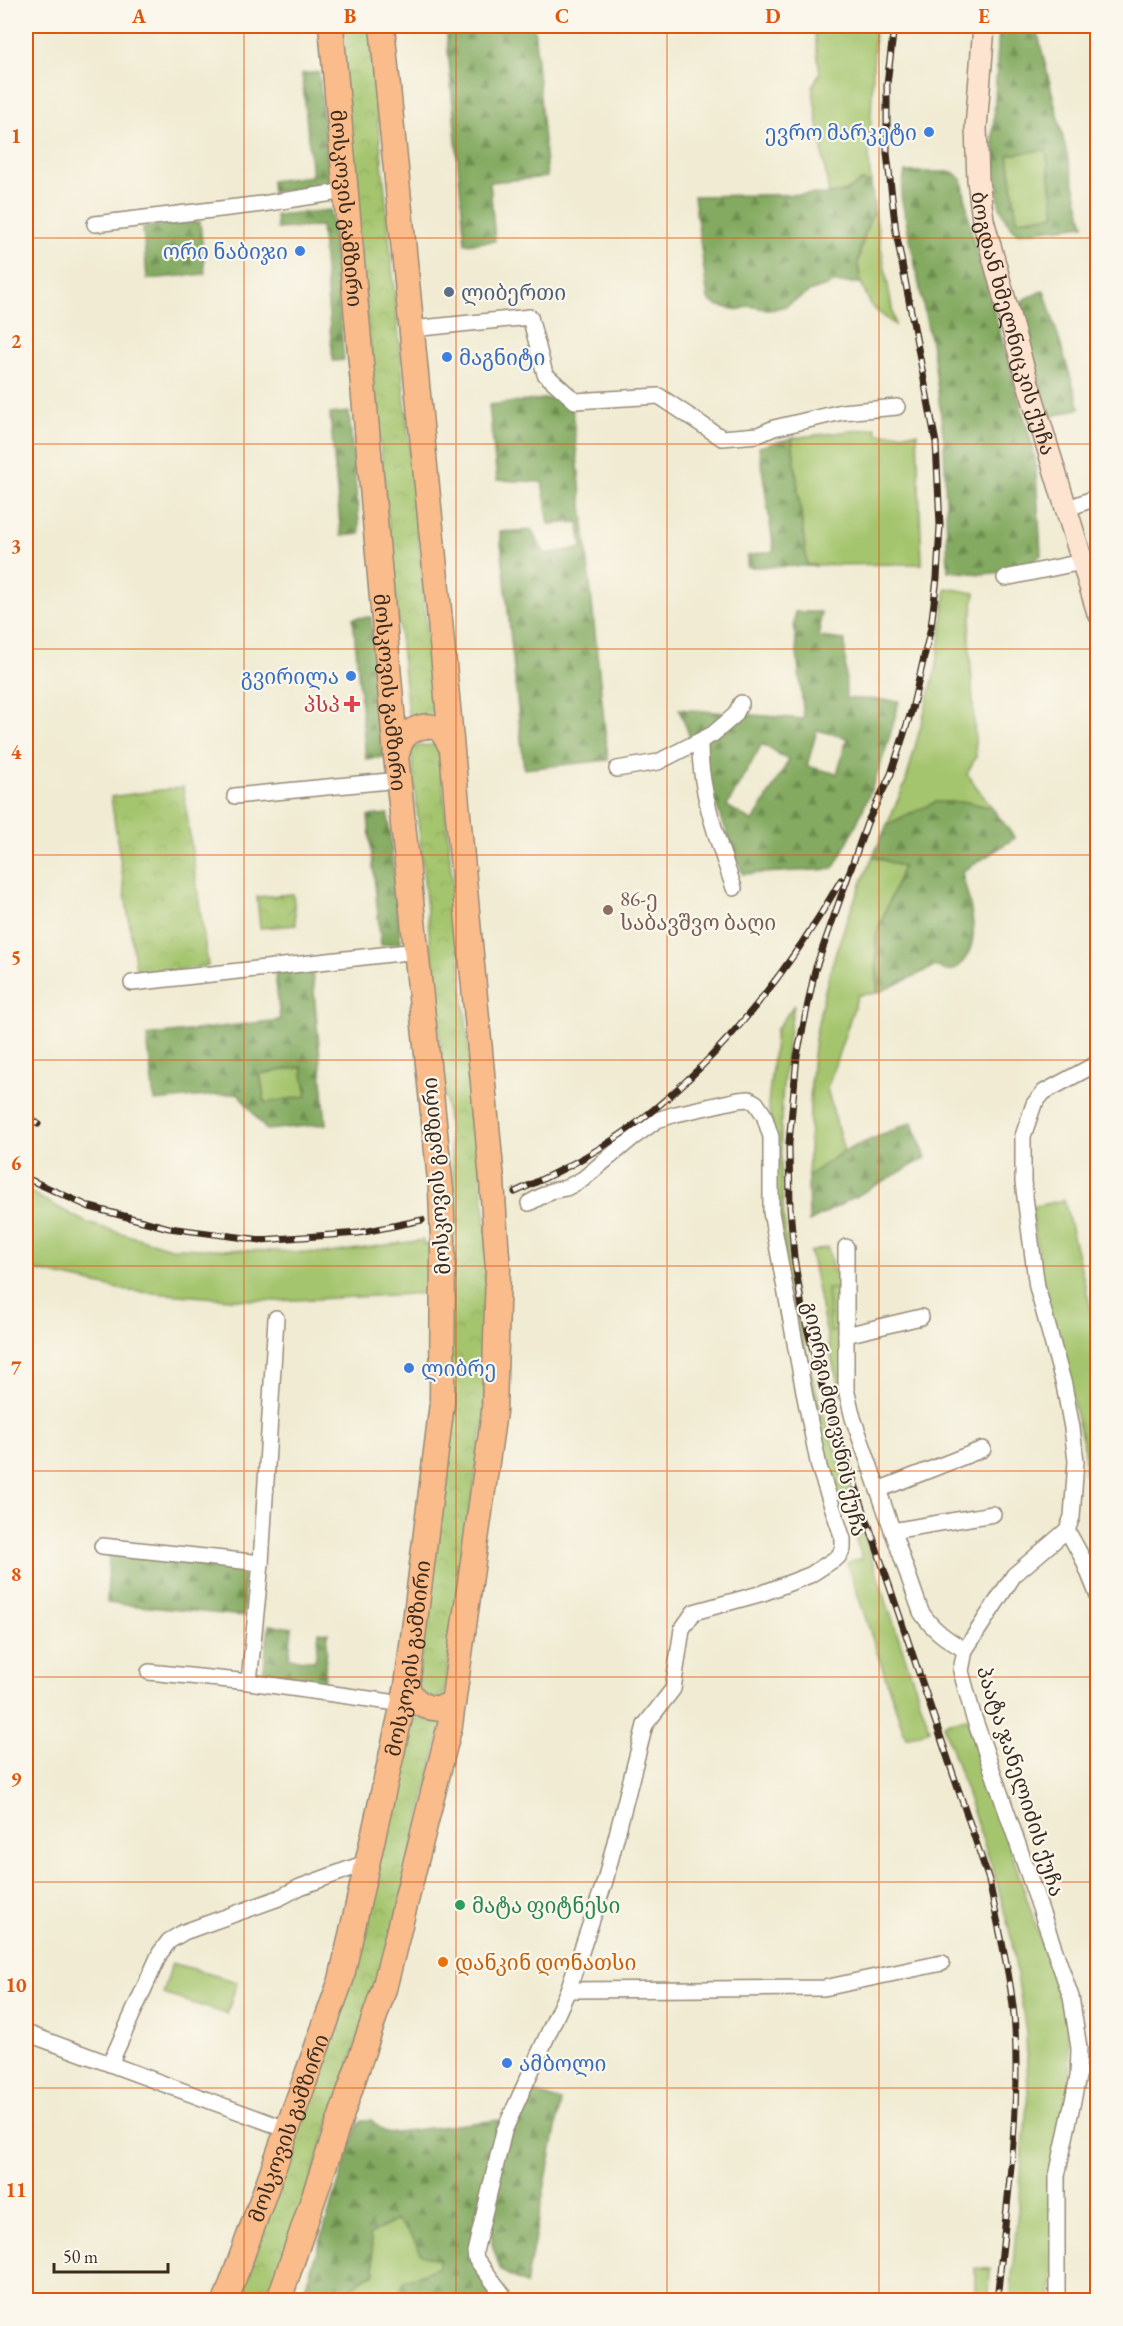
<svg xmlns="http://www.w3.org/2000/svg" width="1123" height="2326" font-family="'EB Garamond','Noto Serif Georgian',serif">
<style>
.green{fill:#a4c56d;stroke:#707846;stroke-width:1.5}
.forest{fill:url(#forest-firs);stroke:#5f6a3f;stroke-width:1.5;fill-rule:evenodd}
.park{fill:url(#park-crowns);stroke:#707846;stroke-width:1.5}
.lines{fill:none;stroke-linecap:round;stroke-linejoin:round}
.street-casing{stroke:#968a78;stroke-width:18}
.secondary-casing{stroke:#968a78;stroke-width:24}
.primary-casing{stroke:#968a78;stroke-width:27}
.street{stroke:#fff;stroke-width:15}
.secondary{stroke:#fde4d0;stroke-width:21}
.primary{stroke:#f9bc8a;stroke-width:24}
.rail-casing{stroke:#3b2a1e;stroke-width:7}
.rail{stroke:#fbf7ec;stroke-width:4.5;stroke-dasharray:14;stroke-linecap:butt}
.primary-bridge-casing{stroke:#968a78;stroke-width:27;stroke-linecap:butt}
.primary-bridge{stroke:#f9bc8a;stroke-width:24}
.grid{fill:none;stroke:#df570d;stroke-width:1.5;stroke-opacity:0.55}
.shop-dot{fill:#3f7fe0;stroke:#fbf7ec;stroke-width:2}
.service-dot{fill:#5c6f8a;stroke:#fbf7ec;stroke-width:2}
.health-dot{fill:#e0444e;stroke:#fbf7ec;stroke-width:2}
.education-dot{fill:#8d6e63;stroke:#fbf7ec;stroke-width:2}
.leisure-dot{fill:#2e9e5b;stroke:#fbf7ec;stroke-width:2}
.food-dot{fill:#e8710a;stroke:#fbf7ec;stroke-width:2}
.labels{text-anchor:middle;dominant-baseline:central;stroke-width:4.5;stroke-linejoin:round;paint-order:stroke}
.shop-label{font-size:21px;fill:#366cbe;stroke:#fbf7ec;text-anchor:end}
.street-label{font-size:21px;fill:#3b2a1e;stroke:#fbf7ec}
.service-label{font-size:21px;fill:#4e5e75;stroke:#fbf7ec;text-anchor:start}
.health-label{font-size:21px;fill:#be3a42;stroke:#fbf7ec;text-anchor:end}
.education-label{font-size:21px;fill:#785e54;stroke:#fbf7ec;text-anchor:start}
.leisure-label{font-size:21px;fill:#27864d;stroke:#fbf7ec;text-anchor:start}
.food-label{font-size:21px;fill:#c56008;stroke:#fbf7ec;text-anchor:start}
.neatline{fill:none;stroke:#df570d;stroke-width:2}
.grid-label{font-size:20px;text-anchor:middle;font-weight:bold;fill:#df570d}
</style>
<defs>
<pattern id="forest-firs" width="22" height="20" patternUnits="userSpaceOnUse" patternTransform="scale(1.5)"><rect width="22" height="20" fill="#83aa60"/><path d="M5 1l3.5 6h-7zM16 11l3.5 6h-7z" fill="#6c8b4f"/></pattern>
<pattern id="park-crowns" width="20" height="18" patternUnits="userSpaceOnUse" patternTransform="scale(1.5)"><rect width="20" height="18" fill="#a4c56d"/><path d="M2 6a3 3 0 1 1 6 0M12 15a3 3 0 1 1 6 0" fill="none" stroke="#8ea95e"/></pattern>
</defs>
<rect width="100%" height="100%" fill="#fbf7ec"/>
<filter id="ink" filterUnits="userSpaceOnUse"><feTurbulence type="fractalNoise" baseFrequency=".0167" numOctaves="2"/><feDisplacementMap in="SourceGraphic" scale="12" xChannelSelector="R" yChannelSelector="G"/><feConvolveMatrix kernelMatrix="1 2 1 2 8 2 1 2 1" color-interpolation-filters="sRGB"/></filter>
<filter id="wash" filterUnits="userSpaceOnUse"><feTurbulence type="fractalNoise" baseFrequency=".008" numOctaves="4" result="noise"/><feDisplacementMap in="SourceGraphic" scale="24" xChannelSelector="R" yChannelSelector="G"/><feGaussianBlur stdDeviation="1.35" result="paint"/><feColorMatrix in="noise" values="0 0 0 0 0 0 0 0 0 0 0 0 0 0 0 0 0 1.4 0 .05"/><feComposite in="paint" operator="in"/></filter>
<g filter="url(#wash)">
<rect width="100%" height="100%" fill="#f0ebd2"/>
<g class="green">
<polygon points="814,26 875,26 869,161 871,183 862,181 845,192 829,194 812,86 820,74"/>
<polygon points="1046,149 1055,215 1017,220 1008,154"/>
<polygon points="875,212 895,325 872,307 861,283 858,264 861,250 869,219"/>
<polygon points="876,428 877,434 917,433 922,564 807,565 792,438"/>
<polygon points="946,588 975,593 969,633 976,757 967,774 992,808 967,802 910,813 887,825 906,781 937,665"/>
<path d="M873 856 903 867 876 934 877 993 858 995 827 1089 844 1151 808 1176C811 1129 808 1080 816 1034 826 972 848 913 873 856Z"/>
<path d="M794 1005C770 1127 780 1255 812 1376 823 1417 839 1457 852 1497L842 1501 836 1498 831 1489 773 1218 772 1123 768 1105 776 1030Z"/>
<polygon points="302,1067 307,1096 265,1103 260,1074"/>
<polygon points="26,1190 87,1223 171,1248 330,1253 423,1240 423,1245 428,1244 431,1293 276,1301 230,1299 128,1291 38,1271 26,1265"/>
<polygon points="1064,1200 1097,1333 1097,1471 1085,1474 1085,1450 1042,1282 1031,1207"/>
<polygon points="828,1247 833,1271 842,1275 842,1396 833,1365 810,1252"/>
<polygon points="862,1530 930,1730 906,1738 847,1563 862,1558 854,1533"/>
<polygon points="967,1718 1067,2020 1071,2078 1051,2300 1010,2300 1028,2092 1026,2032 1011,1937 995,1876 943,1724"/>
<polygon points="172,1963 237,1982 227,2014 163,1994"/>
<path d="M396 2220 412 2236 422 2254 440 2260 437 2268 404 2282 398 2300H348C351 2284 360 2279 375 2273L370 2234Z"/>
<polygon points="975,2268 990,2269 989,2300 975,2300"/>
</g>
<g class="forest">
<polygon points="446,26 534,26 547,177 490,182 495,241 465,244"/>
<path d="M999 26H1036L1084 225 1017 233 1006 220 999 204 993 135ZM1046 150 1055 215 1017 220 1008 155Z"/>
<polygon points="319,72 330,186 272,192 271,181 312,176 302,74"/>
<polygon points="905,172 953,172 962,180 972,235 1035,455 1041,555 1024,570 983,574 948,571 944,442 934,358 901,196"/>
<path d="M862 181 871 183 875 212C867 221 859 251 858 263 858 269 860 276 861 283H835L809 292 786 306 770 310 749 306 738 310 715 305 708 299 694 196 829 194 845 192Z"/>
<polygon points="331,210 344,360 333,361 321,226 277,229 276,215"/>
<polygon points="200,222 205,274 147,279 143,227"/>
<polygon points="1044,290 1080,408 1050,417 1020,309 1023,300"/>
<polygon points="563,397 572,406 608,760 524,769 500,532 532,530 545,554 582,548 578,522 549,524 542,482 497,480 489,405"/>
<polygon points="349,412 360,534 341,536 330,414"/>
<polygon points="792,438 807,565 817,566 747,567 747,556 774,551 759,447"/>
<path d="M795 612H821L819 637 845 640 846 698 899 701C885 761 863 816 833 869L743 874 679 709 804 719 794 624ZM817 730 847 738 837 774 807 766ZM762 744 789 760 753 822 727 806Z"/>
<polygon points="371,617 384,757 366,759 353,618"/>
<path d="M935 802H967L992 808 1015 838 962 872C968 902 985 939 960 965 951 974 945 972 936 966L877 993 876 934 903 867 873 856 887 825Z"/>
<polygon points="388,814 401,943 381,945 368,816"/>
<path d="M312 969 326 1124 266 1130 238 1093 154 1101 147 1036 280 1020 275 972ZM302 1067 307 1096 265 1103 260 1074Z"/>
<polygon points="912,1122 926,1158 809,1222 808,1176 844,1151"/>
<polygon points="109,1550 244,1570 244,1616 107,1603"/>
<polygon points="269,1625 292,1628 289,1658 315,1661 319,1632 328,1633 324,1684 263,1675"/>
<polygon points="533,2092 561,2102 526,2284 501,2271 492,2244 492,2187 513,2127"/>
<path d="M362 2120H371L386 2133 499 2120 472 2238 499 2300H398L404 2281 437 2268 440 2260 422 2254 412 2236 396 2220 370 2234 375 2273C360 2279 351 2284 348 2300H301L357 2126Z"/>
</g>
<g class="park">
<polygon points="337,26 369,26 435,713 413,718 408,714"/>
<polygon points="439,744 487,1236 485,1410 443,1700 421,1695 418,1685 454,1248 454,1183 411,750 413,747"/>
<polygon points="183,787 208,966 137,976 111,797"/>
<polygon points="293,894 296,925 260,928 257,897"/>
<polygon points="844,1288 843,1330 830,1332 827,1289"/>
<polygon points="418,1718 442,1723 395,1926 271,2300 237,2300 354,1954 412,1720"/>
</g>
</g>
<g filter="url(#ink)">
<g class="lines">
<g class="street-casing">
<g id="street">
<polyline points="95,224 262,204 346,191"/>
<polyline points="412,329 530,317 545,374 575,401 659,396 722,438 758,435 774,428 842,412 897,407"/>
<polyline points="1066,509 1098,497"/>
<polyline points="1005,578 1082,562"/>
<path d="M700 741C699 792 718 841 734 888"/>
<polyline points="617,769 658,762 713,734 735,715 741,703"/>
<polyline points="235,796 399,780"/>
<polyline points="132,983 417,951"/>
<path d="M846 1247V1389L853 1418 921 1612C933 1630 946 1639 965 1650"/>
<polyline points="846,1335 921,1317"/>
<polyline points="878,1490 983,1449"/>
<polyline points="1067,1530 1083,1559 1098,1596"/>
<polyline points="892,1531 993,1514"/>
<polyline points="102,1546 261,1563"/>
<polyline points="149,1672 249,1682 404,1704"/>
<polyline points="249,1682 261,1563 276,1318"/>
<polyline points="568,1990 824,1988 942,1963"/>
<polyline points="26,2033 286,2129"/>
<polyline points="110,2064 160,1953 169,1941 184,1932 279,1898 300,1887 368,1862"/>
<polyline points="507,2300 476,2259 475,2252 504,2131 568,1990 605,1881 645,1725 673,1689 682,1629 694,1612 763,1593 810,1575 838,1557 843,1549 843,1539 819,1467 805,1397 771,1212 771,1137 764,1115 756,1103 749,1099 738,1100 676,1114 657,1120 631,1139 583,1179 566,1188 551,1191 529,1203"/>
<polyline points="1057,2300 1057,2176 1078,2077 1079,2048 1071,1997 973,1715 961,1671 965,1650 1014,1575 1067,1530 1072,1517 1076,1461 1072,1428 1064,1385 1037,1287 1023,1182 1023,1136 1034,1104 1044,1092 1098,1063"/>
</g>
</g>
<g class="secondary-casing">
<g id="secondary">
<path id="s1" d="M984 26 976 128 978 180 983 220 1024 370 1098 613"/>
</g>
</g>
<g class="primary-casing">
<g id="primary">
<path id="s2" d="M331 26 396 756 441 1190"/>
<polyline points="382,26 437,589 492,1180"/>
<path d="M396 756C398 752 399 746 401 742 407 729 431 720 442 732 445 736 448 741 450 745"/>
<path d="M407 1686C414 1706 435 1715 453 1702"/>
<path id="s3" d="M226 2300 341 1980 407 1686 442 1403 443 1241"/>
<polyline points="279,2300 384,1989 450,1725 494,1412 498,1269 495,1229"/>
</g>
</g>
<use href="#street" class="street"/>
<use href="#secondary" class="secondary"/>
<use href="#primary" class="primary"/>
<g class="rail-casing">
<g id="rail">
<path d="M894 26 887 84V153L896 232 936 443 940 525 937 578 931 627 912 709 891 774 867 823 815 970 797 1056 789 1143 790 1207 794 1257 802 1308 823 1390 989 1880C998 1928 1012 1978 1015 2028 1020 2118 1006 2210 997 2300"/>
<polyline points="26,1116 38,1124"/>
<polyline points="26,1178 90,1207 169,1228 261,1240 359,1233 422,1220"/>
<path d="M515 1192C552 1175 589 1157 623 1133 712 1070 787 975 841 880"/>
</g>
</g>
<use href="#rail" class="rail"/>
<g class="primary-bridge-casing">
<g id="primary-bridge">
<polyline points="492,1180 495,1229"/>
<polyline points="441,1190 443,1241"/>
</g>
</g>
<use href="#primary-bridge" class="primary-bridge"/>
</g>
</g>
<path class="grid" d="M244 26V2300M456 26V2300M667 26V2300M879 26V2300M26 238H1098M26 444H1098M26 649H1098M26 855H1098M26 1060H1098M26 1266H1098M26 1471H1098M26 1677H1098M26 1882H1098M26 2088H1098"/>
<g class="shop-dot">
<circle cx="929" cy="132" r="6"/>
<circle cx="300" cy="251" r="6"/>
<circle cx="447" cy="357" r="6"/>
<circle cx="351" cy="676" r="6"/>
<circle cx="409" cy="1368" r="6"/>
<circle cx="507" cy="2063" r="6"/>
</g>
<circle class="service-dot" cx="449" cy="292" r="6"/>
<path class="health-dot" d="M349 695h6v6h6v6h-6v6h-6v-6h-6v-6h6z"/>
<circle class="education-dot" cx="608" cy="910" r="6"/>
<circle class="leisure-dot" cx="460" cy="1905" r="6"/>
<circle class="food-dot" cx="443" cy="1962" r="6"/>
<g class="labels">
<g class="shop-label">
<text x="917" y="132">ევრო მარკეტი</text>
<text x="288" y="251">ორი ნაბიჯი</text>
<text x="459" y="357" text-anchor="start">მაგნიტი</text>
<text x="339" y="676">გვირილა</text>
<text x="421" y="1368" text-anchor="start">ლიბრე</text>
<text x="519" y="2063" text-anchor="start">ამბოლი</text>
</g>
<g class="street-label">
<text stroke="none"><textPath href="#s2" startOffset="183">მოსკოვის გამზირი</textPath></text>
<text stroke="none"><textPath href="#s1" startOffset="302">ბოგდან ხმელნიცკის ქუჩა</textPath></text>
<text stroke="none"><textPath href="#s2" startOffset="669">მოსკოვის გამზირი</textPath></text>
<text transform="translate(436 1176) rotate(-94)">მოსკოვის გამზირი</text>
<text transform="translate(835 1419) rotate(78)">გიორგი მდივანის ქუჩა</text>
<text stroke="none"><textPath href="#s3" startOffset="669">მოსკოვის გამზირი</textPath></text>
<text transform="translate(1021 1781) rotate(72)">პაატა ჯანელიძის ქუჩა</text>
<text stroke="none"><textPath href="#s3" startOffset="183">მოსკოვის გამზირი</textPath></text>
</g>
<g class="service-label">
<text x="461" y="292">ლიბერთი</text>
</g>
<g class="health-label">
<text x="340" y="704">პსპ</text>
</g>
<g class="education-label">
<text x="620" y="898">86-ე<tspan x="620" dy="24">საბავშვო ბაღი</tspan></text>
</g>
<g class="leisure-label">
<text x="472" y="1905">მატა ფიტნესი</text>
</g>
<g class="food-label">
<text x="455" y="1962">დანკინ დონათსი</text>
</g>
</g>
<rect width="1123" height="2326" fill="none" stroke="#fbf7ec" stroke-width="66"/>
<path d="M54 2263v9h114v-9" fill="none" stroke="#3b2a1e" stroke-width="3"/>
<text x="63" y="2263" font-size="18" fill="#3b2a1e" stroke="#fbf7ec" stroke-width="4.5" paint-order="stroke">50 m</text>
<rect x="33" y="33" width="1057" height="2260" class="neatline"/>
<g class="grid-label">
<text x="139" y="23">A</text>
<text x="350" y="23">B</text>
<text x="562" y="23">C</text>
<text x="773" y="23">D</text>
<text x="984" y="23">E</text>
<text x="16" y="143">1</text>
<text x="16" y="348">2</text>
<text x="16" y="553">3</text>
<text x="16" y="759">4</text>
<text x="16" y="964">5</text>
<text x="16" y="1170">6</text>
<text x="16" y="1375">7</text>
<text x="16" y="1581">8</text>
<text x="16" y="1786">9</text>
<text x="16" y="1992">10</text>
<text x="16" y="2197">11</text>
</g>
</svg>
